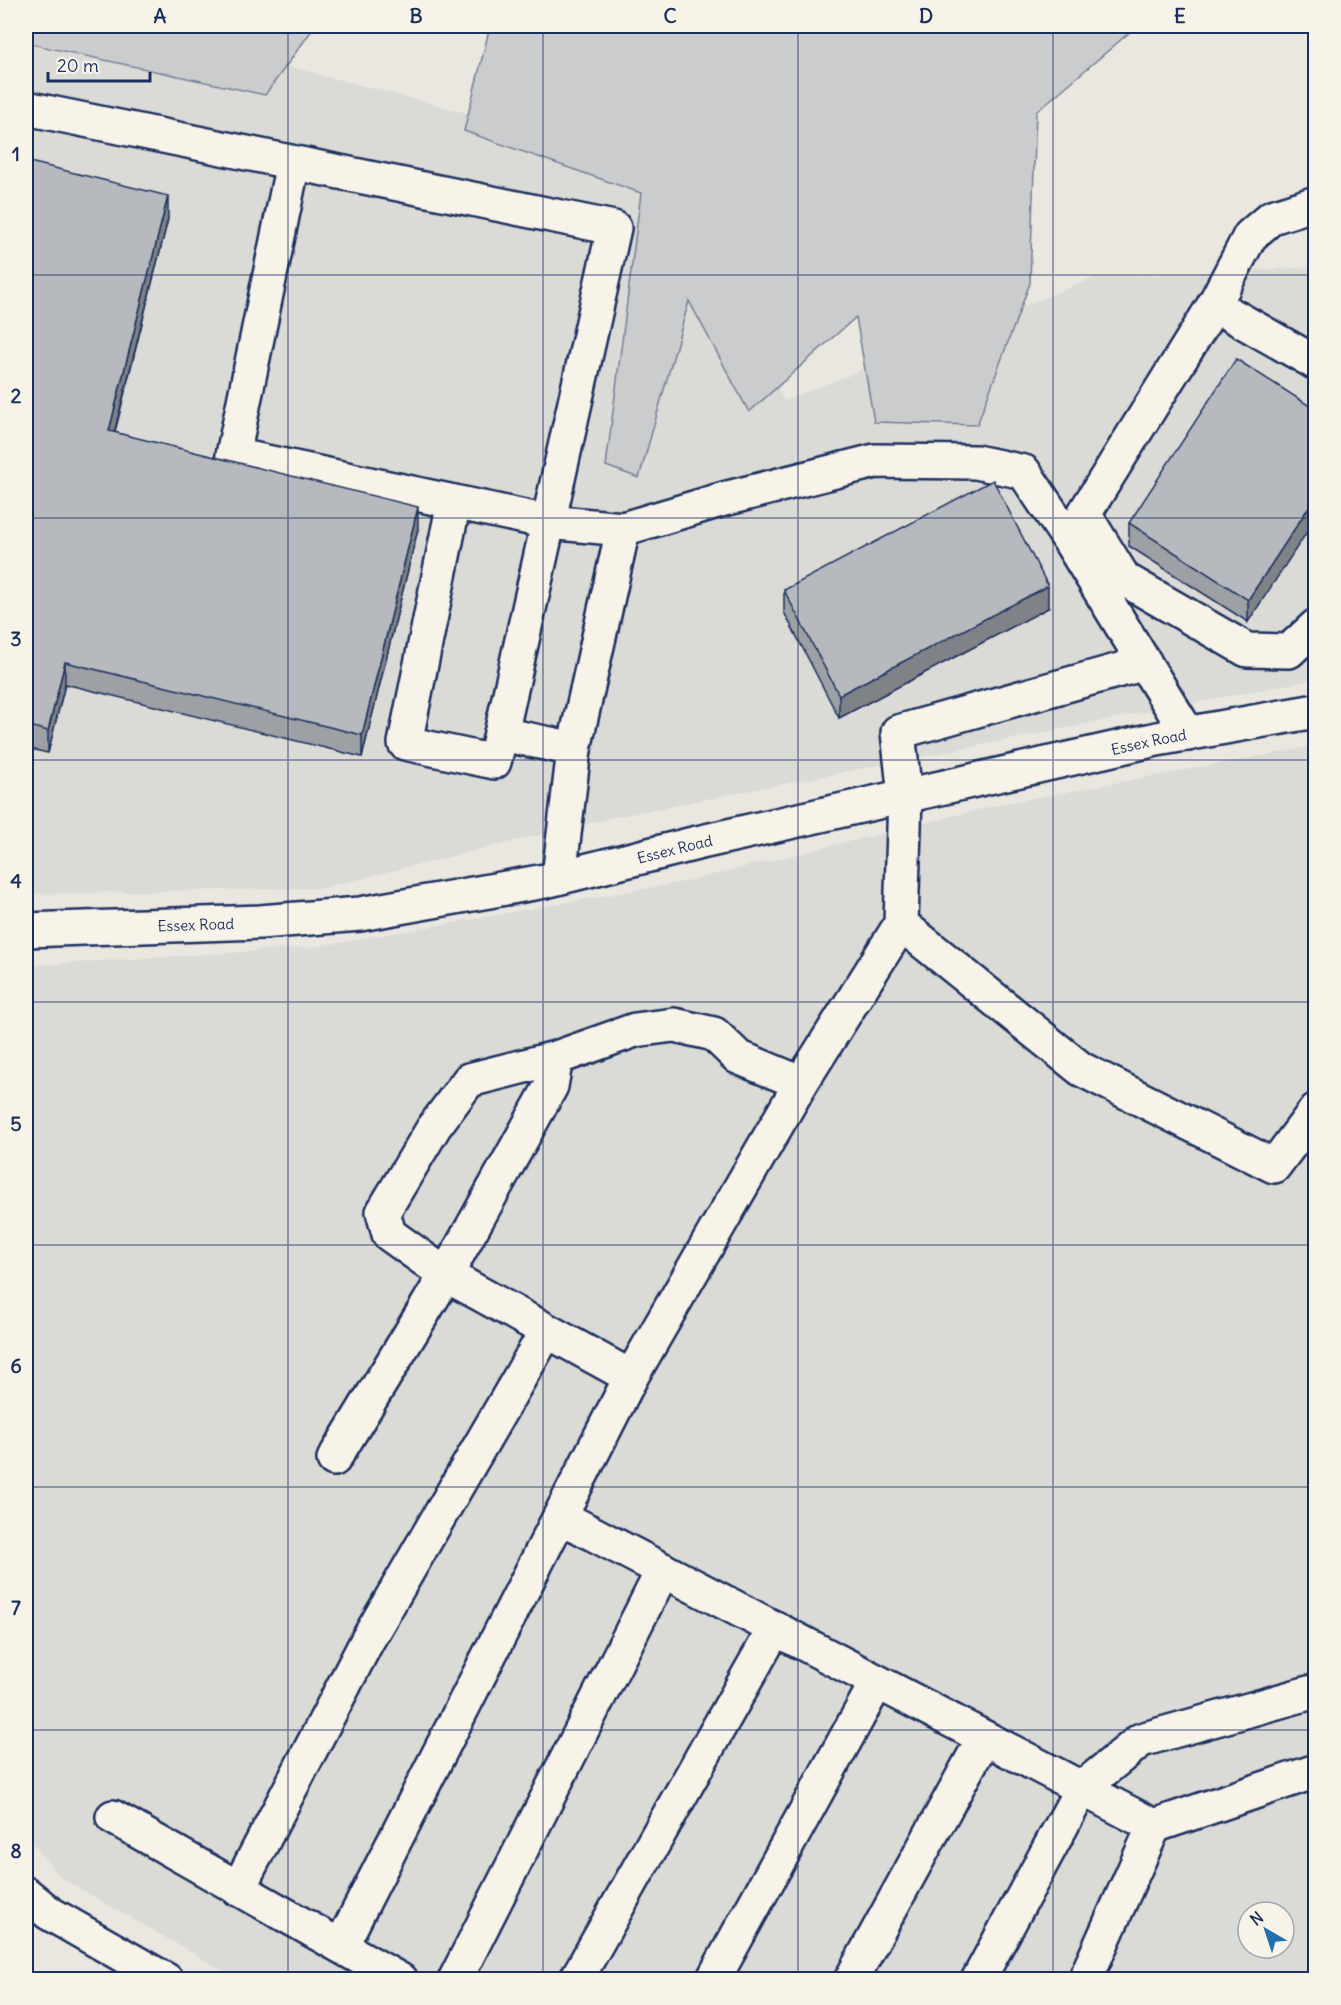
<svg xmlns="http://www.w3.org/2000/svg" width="1341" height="2005" font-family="Delius,sans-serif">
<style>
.built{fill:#dadad6;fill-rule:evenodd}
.green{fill:#cbcccd;stroke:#737e96;stroke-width:1.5}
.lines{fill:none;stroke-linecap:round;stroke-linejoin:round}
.minor-casing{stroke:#1b2f5e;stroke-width:38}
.minor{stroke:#f7f3e8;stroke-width:33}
.wall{fill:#9da0a4;stroke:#1b2f5e;stroke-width:1.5}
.shaded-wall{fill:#7f8286;stroke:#1b2f5e;stroke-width:1.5}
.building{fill:#b6babf;stroke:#1b2f5e;stroke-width:1.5}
.grid{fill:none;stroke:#1b2f5e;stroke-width:1.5;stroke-opacity:0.55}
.labels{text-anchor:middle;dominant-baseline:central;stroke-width:4.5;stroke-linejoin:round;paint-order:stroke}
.street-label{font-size:15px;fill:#1b2f5e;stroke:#f7f3e8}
.neatline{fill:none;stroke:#1b2f5e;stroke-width:2}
.grid-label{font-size:20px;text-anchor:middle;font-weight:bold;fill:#1b2f5e}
</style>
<rect width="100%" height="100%" fill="#eae7e0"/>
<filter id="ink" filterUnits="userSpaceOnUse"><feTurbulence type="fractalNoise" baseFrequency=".0167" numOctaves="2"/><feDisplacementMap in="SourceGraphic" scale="12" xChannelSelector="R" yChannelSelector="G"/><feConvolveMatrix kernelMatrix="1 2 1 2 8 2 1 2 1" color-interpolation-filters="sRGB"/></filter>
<g filter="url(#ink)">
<g class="built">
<polygon points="26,26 132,26 671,166 784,401 1096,277 1315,267 1315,679 610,818 322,888 26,894"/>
<path d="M1315 746V1979H238L61 1878 26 1836V966L315 947 683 882 1006 803ZM1248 1912H1284V1948H1248Z"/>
</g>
<g class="green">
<polygon points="26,26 315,26 265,95 26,43"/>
<polygon points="490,26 1137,26 1036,112 1030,283 977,425 874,422 856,317 749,412 689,301 639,478 606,466 641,193 464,131"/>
</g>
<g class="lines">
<g class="minor-casing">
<g id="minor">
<polyline points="26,108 614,228 501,734 574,749 559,877"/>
<polyline points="293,163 233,455 548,522 623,529"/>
<polyline points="1316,203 1272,217 1250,236 1214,305 1084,514 1124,579 1247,650 1289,651 1316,626"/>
<polyline points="1214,305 1316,363"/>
<polyline points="454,502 405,743 494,762 501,734"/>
<polyline points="574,749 623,529 724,499 875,461 976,462 1024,472 1068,538 1188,734"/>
<polyline points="901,924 1081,1069 1274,1166 1316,1110"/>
<path id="s1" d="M26 930 260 922 360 914 545 881 697 843 1157 739 1316 711"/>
<polyline points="631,1377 446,1275 389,1234 383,1212 434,1127 469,1080 556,1058 635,1030 674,1025 714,1034 738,1057 801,1083"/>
<polyline points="334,1459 446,1275 551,1086 556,1058"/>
<polyline points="561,1517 1154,1826 1316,1771"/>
<polyline points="113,1817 400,1980"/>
<polyline points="238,1889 367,1641 546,1332"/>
<polyline points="26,1894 49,1913 166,1980"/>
<polyline points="341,1946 631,1377 801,1083 901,924 905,796 898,732 1145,663"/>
<polyline points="455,1980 663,1570"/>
<polyline points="576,1980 775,1628"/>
<polyline points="713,1980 877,1682"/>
<polyline points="851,1980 984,1738"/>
<polyline points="978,1980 1082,1788 1141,1740 1316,1691"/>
<polyline points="1085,1980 1154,1826"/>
</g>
</g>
<use href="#minor" class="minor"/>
</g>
<g class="wall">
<polygon points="26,161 168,219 115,432 418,529 362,757 65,684 48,753 26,748"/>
<polygon points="1316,410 1248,622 1129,546 1129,523"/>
<polygon points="784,590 1048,608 839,718 784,612"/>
</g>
<g class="shaded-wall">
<polygon points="168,196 168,219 109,453 109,431"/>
<polygon points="1316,496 1316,518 1248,622 1248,600"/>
<polygon points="418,507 418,529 362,757 362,735"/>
<polygon points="1048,586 1048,608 839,718 839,695"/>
<polygon points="65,662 65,684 48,753 48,731"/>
</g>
<g class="building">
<polygon points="26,161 168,196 109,431 418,507 362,735 65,662 48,731 26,725"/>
<polygon points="1236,359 1316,410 1316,496 1248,600 1129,523"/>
<polygon points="993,480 1048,586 839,695 784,590"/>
</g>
</g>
<path class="grid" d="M288 26V1980M543 26V1980M798 26V1980M1053 26V1980M26 275H1316M26 518H1316M26 760H1316M26 1002H1316M26 1245H1316M26 1487H1316M26 1730H1316"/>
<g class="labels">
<g class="street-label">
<text stroke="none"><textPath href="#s1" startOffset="1142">Essex Road</textPath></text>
<text stroke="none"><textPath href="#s1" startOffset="656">Essex Road</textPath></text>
<text stroke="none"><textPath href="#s1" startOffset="170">Essex Road</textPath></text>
</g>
</g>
<rect width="1341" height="2005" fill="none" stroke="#f7f3e8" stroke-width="66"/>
<g transform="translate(1266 1930) rotate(321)"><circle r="28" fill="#f7f3e8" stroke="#9fa5b1" stroke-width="1.5"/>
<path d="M0-4.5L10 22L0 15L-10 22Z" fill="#1f6fb2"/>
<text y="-9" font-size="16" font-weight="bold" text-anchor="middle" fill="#1b2f5e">N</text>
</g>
<path d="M48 72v9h102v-9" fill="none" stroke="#1b2f5e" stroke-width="3"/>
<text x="57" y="72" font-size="18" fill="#1b2f5e" stroke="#f7f3e8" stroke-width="4.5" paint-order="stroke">20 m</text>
<rect x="33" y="33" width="1275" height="1939" class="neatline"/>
<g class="grid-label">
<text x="160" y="23">A</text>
<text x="416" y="23">B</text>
<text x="670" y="23">C</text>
<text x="926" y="23">D</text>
<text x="1180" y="23">E</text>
<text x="16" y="161">1</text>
<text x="16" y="403">2</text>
<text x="16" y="646">3</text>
<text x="16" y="888">4</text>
<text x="16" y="1131">5</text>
<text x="16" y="1373">6</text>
<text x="16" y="1615">7</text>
<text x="16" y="1858">8</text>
</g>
</svg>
